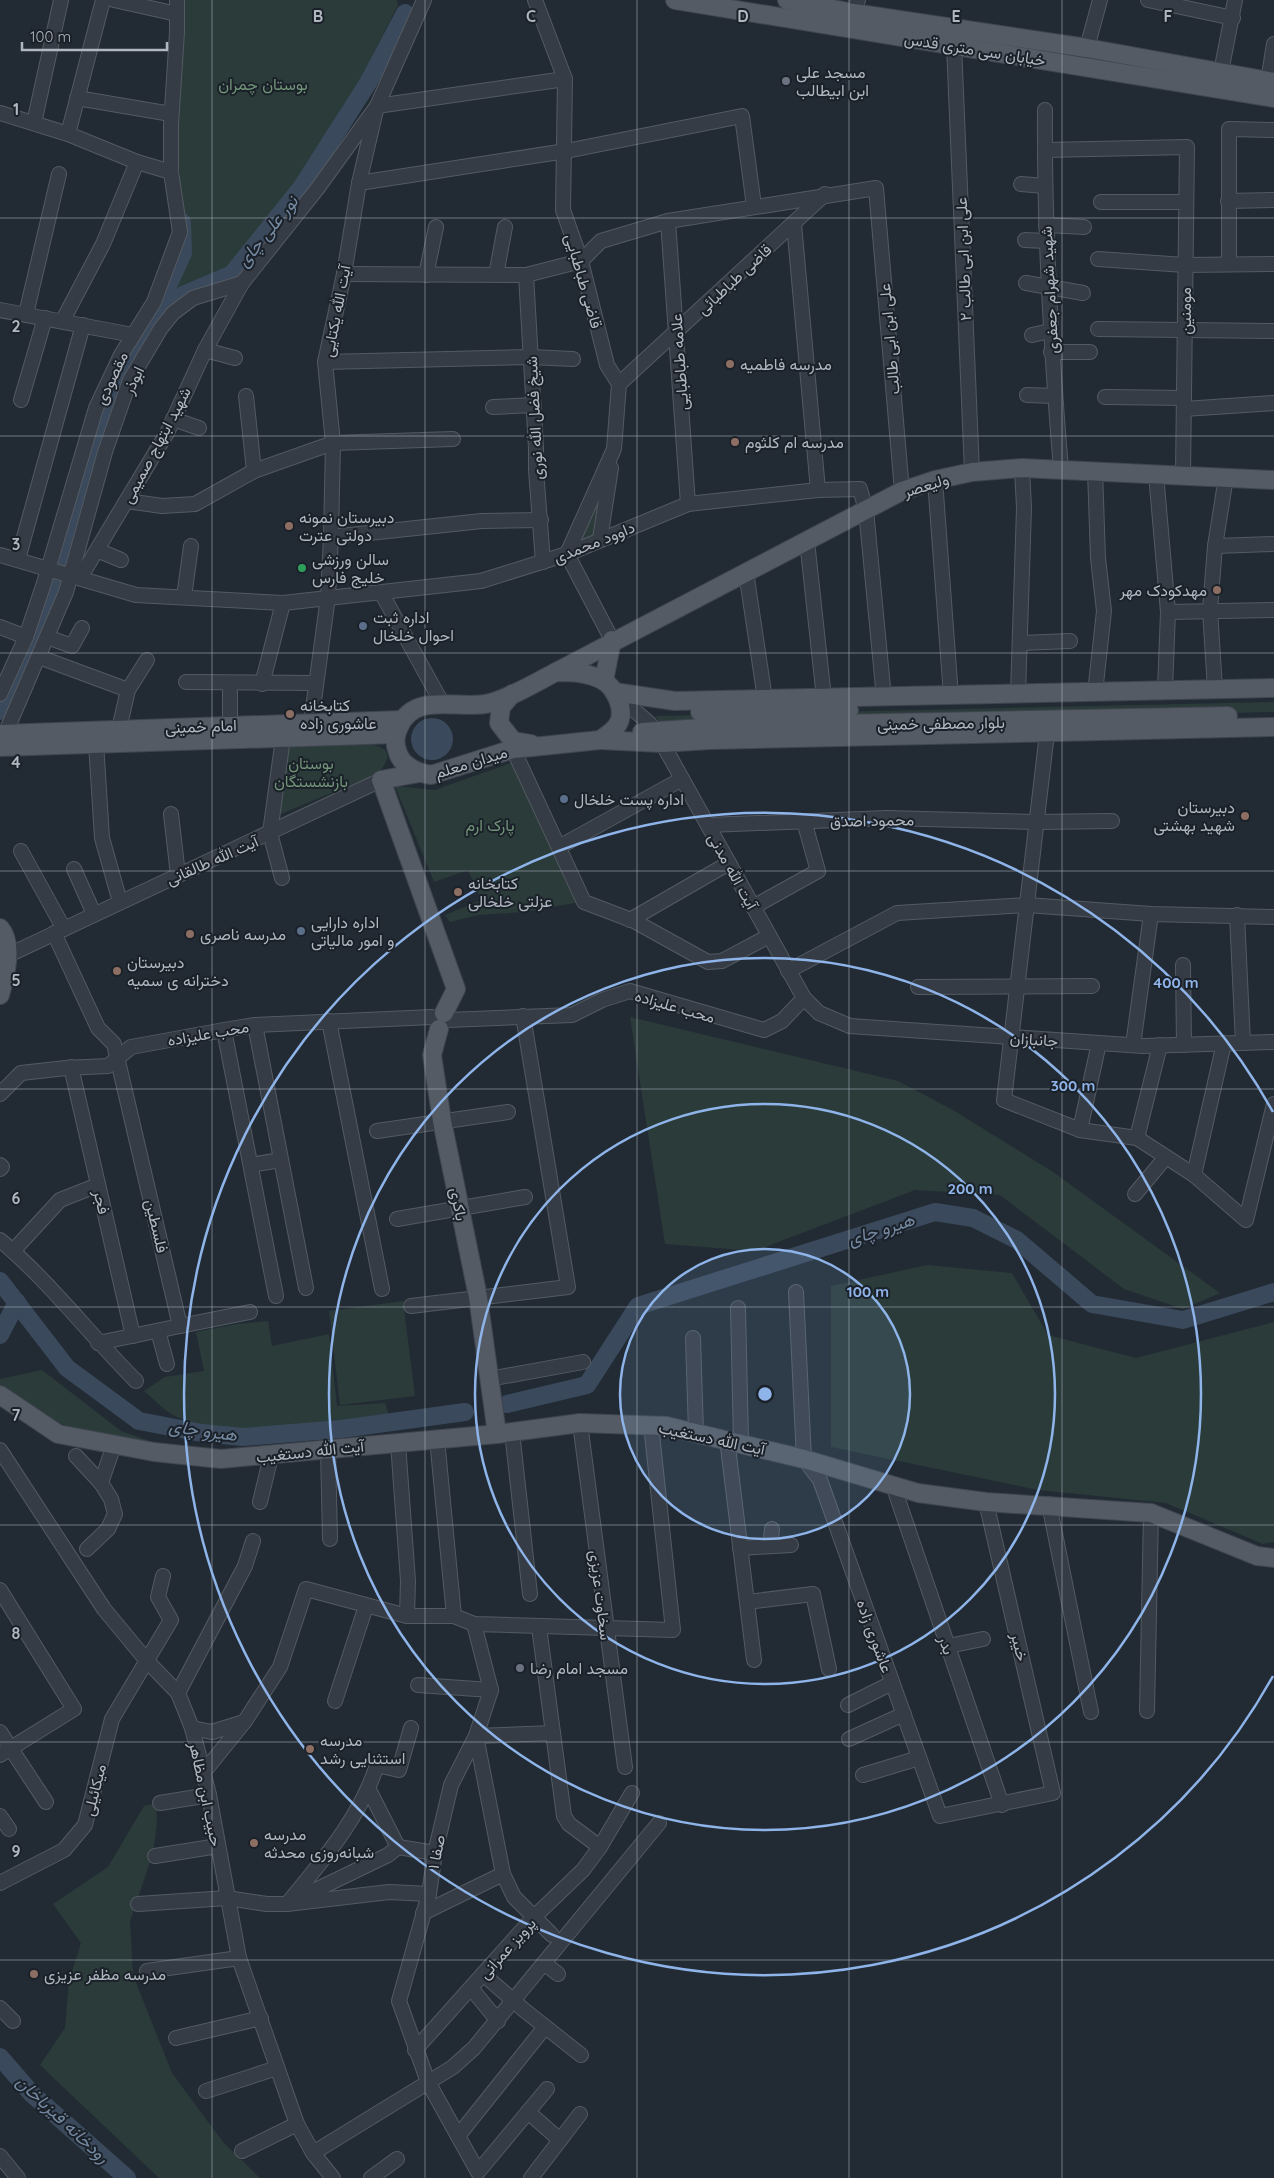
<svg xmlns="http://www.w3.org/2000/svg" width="1274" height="2178" font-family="Quicksand,Vazirmatn,sans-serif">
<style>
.green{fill:#2a3b3a}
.water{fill:#3a495b}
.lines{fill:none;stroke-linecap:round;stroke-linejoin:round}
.river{stroke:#3a495b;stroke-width:18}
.minor-casing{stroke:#535a62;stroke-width:16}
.major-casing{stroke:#3f454e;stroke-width:20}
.minor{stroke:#363c45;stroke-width:14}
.major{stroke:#545b65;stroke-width:18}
.grid{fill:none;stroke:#b0b7c1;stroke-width:1;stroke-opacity:0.55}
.ring{fill:none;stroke:#8eb4e9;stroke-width:2.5}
.worship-dot{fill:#6b7280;stroke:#1b2129;stroke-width:2}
.education-dot{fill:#8d6e63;stroke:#1b2129;stroke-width:2}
.leisure-dot{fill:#2e9e5b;stroke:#1b2129;stroke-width:2}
.service-dot{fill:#5c6f8a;stroke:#1b2129;stroke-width:2}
.labels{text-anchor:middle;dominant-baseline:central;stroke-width:4;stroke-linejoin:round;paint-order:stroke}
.street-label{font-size:16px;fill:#b0b7c1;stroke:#1b2129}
.poi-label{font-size:16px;fill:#b0b7c1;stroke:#1b2129;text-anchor:start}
.park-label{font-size:16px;fill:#729479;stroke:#1b2129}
.water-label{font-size:18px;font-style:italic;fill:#7489a1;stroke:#1b2129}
.grid-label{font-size:16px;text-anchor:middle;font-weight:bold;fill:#b0b7c1;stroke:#1b2129;stroke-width:4;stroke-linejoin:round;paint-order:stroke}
.centre{fill:#8eb4e9;stroke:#1b2129;stroke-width:2.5}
.ring-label{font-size:15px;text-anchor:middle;font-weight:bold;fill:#8eb4e9;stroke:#1b2129;stroke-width:4;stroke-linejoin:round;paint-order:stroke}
</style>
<rect width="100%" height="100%" fill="#222b34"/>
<g class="green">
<polygon points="183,0 397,0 398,5 334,132 234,266 179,290 172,280 174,251 183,220 175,114"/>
<polygon points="609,468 597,537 574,547"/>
<polygon points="1274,702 1274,712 661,726 656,716"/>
<path d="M336 744C356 744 410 739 377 774L276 816 288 745Z"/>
<polygon points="516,761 580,902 525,912 478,915 450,922 445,915 481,900 468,870 434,882 395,786 435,790"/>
<polygon points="630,1017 898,1081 953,1110 1053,1172 1220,1293 1183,1309 1124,1289 1000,1195 915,1190 755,1251 665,1244"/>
<polygon points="927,1265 1012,1273 1048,1335 1136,1358 1274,1322 1274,1542 1263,1544 1166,1503 1038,1490 831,1447 831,1286"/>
<polygon points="403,1301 415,1396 340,1405 329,1311"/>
<path d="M268 1321 272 1346 329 1334 337 1406 385 1403 390 1418C333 1423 228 1440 177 1417 165 1412 154 1399 144 1391L165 1377 204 1371 196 1332 237 1324Z"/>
<polygon points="42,1370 121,1431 164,1446 111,1439 52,1421 0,1392 0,1379"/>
<polygon points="156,1803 157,1823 153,1853 130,1921 133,1975 172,2073 223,2142 260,2178 159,2178 40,2065 65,2028 69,1981 81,1943 53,1904 108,1867 144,1806"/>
</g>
<circle class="water" cx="432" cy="739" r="21"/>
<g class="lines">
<g class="river">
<polyline points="160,303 183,253 182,222"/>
<polyline points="62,562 75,523 104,412 154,318 176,298 232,274 301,188 368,83 405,13"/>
<polyline points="0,711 11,699 57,578"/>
<polyline points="0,1281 67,1368 139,1421 202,1433 243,1437 341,1429 465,1412"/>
<polyline points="0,1335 17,1302"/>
<polyline points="507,1404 587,1385 638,1306 935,1212 973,1218 1017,1240 1092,1304 1183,1320 1274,1292"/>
<polyline points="0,2057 32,2094 127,2178"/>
</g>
<g class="minor-casing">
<g id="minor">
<polyline points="114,0 177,14"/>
<polyline points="535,0 565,79 563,210 581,261 607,365 619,384 614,449 567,554"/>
<polyline points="1148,0 1233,18"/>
<polyline points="853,13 858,0"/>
<polyline points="954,45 972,472"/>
<polyline points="1087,48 1100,0"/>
<polyline points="1221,72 1235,0"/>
<polyline points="1268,81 1274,44"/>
<polyline points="77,98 171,114"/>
<path d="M1045 110C1044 230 1051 349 1061 469"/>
<polyline points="0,113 68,134 137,162 171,172"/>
<polyline points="34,123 61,0"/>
<polyline points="68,134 103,0"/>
<polyline points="1045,150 1187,147 1183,475"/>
<polyline points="359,183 566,151 742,116 754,206"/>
<polyline points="1021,184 1045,186"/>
<polyline points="1228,201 1274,200"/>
<polyline points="1101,202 1186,202"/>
<polyline points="668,221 688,504"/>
<polyline points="794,224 818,490"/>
<polyline points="1046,225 1084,227"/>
<polyline points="1025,240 1046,241"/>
<polyline points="1098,259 1185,265 1274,264"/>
<polyline points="581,261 601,241 668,221 876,188 902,491"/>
<polyline points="1229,264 1229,129 1274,130"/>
<polyline points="344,274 526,275 581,261"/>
<polyline points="426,275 436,227"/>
<polyline points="496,275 505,227"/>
<polyline points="526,275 536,448 536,470 543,562"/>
<polyline points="1026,283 1083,293"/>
<polyline points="0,310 133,335"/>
<polyline points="26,314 59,174"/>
<polyline points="63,320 103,244 137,162"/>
<polyline points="1098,329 1274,331"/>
<polyline points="1032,335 1050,331"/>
<polyline points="205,350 235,358"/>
<polyline points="1051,352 1090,352"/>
<polyline points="325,362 531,357 573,359"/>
<polyline points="619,384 825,194"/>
<polyline points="1027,395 1055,396"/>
<polyline points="246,396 254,471"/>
<polyline points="1105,397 1184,398"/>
<polyline points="21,400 45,318"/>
<polyline points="493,407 534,405"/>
<polyline points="1184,409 1274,403"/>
<polyline points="173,419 199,428"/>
<polyline points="1156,474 1168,612 1165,690"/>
<polyline points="935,480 951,696"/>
<polyline points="127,501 162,506 195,504 254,471 333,443 453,439"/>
<polyline points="331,537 482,521 541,520"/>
<polyline points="600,539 611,468"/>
<polyline points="807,541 824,698"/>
<polyline points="1215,546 1274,544"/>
<polyline points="97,550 121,560"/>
<polyline points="567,554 612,640"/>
<polyline points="0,555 136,595 283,603 481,581 567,554 688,504 818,490 860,489 866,510 884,698"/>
<polyline points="18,559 83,325"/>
<polyline points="746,572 765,699"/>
<polyline points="80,578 167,433 205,350 242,283 317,189 377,106 565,79"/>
<polyline points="382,594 442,703"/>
<polyline points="184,597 191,546"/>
<polyline points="1168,612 1274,610"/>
<polyline points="0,627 26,637"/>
<polyline points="47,637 72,646 82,628"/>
<polyline points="1020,643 1070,641"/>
<polyline points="39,657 128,690"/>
<polyline points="186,682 315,683"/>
<polyline points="230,684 230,725"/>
<polyline points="262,684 283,603"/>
<polyline points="1215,689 1210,610 1215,546 1226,477"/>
<polyline points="1095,693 1104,611 1098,558 1095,470"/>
<polyline points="0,694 26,637 44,583 96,408 121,355 154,302 180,232 171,172 171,125 177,32 177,0"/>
<polyline points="1018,694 1024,508 1022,468"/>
<polyline points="626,703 649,723 656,732 804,998 819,1013 850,1026 1143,1046 1274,1042"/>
<polyline points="311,723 328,597 331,537 333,443 325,362 344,274 359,183 377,106 424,0"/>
<polyline points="119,729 128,690 147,660"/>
<polyline points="1047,733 1004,1100 1080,1130 1137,1138 1194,1175 1246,1220 1274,1104"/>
<polyline points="5,734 66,592 105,452 130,380 161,328 173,313 193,298 242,283"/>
<polyline points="96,743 102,838 120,902"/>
<polyline points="513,749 584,902 634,921 708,962 722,961 769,936"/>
<polyline points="171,814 178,875"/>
<polyline points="708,825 887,818 1036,822 1112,821"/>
<polyline points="559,847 682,779"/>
<polyline points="21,851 64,929"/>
<polyline points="74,869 94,914"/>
<polyline points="282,878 270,833 283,738"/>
<polyline points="753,907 818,871 804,821"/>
<polyline points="1237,915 1243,1043"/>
<polyline points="630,920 729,863"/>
<polyline points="54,933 98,1028 114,1044 180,1326 98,1343"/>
<polyline points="0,959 381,780"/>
<polyline points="1183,965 1184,1045"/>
<polyline points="788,971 897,913 1027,905 1151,914 1274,917"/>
<polyline points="918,987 1092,986"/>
<polyline points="448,1020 572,1015 602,1000 630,991 764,1030 782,1021 804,998"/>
<polyline points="329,1021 382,1289"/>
<polyline points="255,1025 306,1288"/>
<polyline points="224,1030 276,1296"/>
<polyline points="1133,1045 1151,914"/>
<polyline points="71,1067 133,1336"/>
<polyline points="0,1094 21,1073 66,1068 108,1066 131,1047 224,1030 255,1025 432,1017"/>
<polyline points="1080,1130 1099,1043"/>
<polyline points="377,1131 508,1112"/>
<polyline points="1137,1138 1160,1045"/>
<polyline points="0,1165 2,1167 0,1169"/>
<polyline points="251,1165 280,1160"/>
<polyline points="1194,1175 1224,1043"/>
<polyline points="1135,1194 1166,1157"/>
<polyline points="397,1219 525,1197"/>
<path d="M0 1240C50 1282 90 1335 136 1381"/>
<polyline points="13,1251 60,1200 98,1185"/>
<polyline points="796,1292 804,1459 820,1480 940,1816 1053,1793 986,1502"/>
<polyline points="411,1306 568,1287 523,1016"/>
<polyline points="738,1308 741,1443"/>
<polyline points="180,1326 250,1312"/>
<polyline points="158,1331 167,1364"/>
<polyline points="693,1338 696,1432"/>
<polyline points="489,1379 583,1362"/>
<polyline points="580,1423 625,1767"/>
<polyline points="512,1432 530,1594"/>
<polyline points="437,1439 454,1616"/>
<polyline points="727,1439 754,1660"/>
<polyline points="398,1443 408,1581 407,1616"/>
<polyline points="328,1449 330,1539"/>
<polyline points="0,1450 104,1609 147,1661 178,1693 192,1728 209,1795 239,1958 297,2124 313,2153 333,2178"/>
<polyline points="76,1456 101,1483 114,1445"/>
<polyline points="893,1485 1002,1805"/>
<polyline points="260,1502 271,1456"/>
<polyline points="1049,1504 1091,1712"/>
<polyline points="770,1546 772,1529"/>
<polyline points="740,1548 791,1545"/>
<polyline points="87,1549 108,1529 115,1514 111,1499 101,1483"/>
<polyline points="0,1590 74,1709 0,1755"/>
<polyline points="747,1602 813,1594 829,1669"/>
<polyline points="474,1624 491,1690 476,1736 451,1785 435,1853 429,1894 399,2001 428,2082 478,2172 547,2089"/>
<polyline points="539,1627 564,1816 569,1824 600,1847"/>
<polyline points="948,1646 983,1639"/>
<polyline points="418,1685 491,1690"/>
<polyline points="178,1693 245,1566 253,1541"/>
<polyline points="335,1701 366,1606"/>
<polyline points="848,1705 892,1683"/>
<polyline points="1147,1711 1151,1513"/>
<polyline points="192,1728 212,1732 244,1722"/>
<polyline points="0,1732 46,1802"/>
<polyline points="849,1739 904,1714"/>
<polyline points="203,1773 245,1721 280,1667 306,1589 407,1616 454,1616 474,1624 673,1630 651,1425"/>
<polyline points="863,1775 919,1758"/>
<polyline points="369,1790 398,1847"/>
<polyline points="160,1803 209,1795"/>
<polyline points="0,1816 9,1829"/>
<polyline points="155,1856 218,1846"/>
<polyline points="503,1874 514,1897 552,1935"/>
<polyline points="0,1883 64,1850 85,1825 112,1719 171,1620 158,1597 163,1576"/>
<polyline points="297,1899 388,1855 398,1847 435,1853"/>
<polyline points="138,1904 227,1898 267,1904 287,1904 389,1892 429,1894"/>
<path d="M287 1904C322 1861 360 1818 377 1765L399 1770 411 1728"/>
<polyline points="423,1913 503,1874 476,1736 553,1733"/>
<polyline points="544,1963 558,1974"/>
<polyline points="147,1971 239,1958"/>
<polyline points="483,1974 524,2010 581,2055"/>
<polyline points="471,1988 498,2021"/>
<polyline points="0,2008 13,2021"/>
<polyline points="176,2038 261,2018"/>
<polyline points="415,2050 533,1918 583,1870 600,1847 632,1793"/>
<polyline points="206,2091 277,2068"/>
<polyline points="528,2112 560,2140"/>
<polyline points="458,2136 545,2027"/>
<polyline points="242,2151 297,2124"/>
<polyline points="313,2153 453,2067 474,2048 659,1823"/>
<polyline points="0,2156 18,2178"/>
<polyline points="371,2178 397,2159"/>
<polyline points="531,2178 580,2114"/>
</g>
</g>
<g class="major-casing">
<g id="major">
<polyline points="675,0 1274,98"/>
<polyline points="787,0 853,13 1087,48 1274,82"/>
<polyline points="556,672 902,491 935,480 972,472 1022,468 1274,480"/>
<path d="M556 672C571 672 587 672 602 680 615 687 626 710 618 724 614 731 606 736 600 740L513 749 431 775C418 773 402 766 398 753 394 743 395 736 399 727 415 690 460 711 490 703 512 697 535 683 556 672Z"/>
<polyline points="604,681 612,640"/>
<polyline points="614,692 675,701 1274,688"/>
<polyline points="512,694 501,707 499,723 513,741 531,744"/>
<polyline points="700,712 849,710"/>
<polyline points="642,732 733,726 1228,716"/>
<polyline points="0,734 402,720"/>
<polyline points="600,740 662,743 710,740 1274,727"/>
<polyline points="0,747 396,734"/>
<polyline points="419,773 381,780 456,989 444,1013"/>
<path d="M0 928C14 944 5 977 0 995"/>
<polyline points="439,1029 432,1055 442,1121 478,1297 497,1434"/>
<polyline points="0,1395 58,1434 154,1452 221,1459 497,1434 580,1423 666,1426 804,1459 918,1493 986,1502 1151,1513 1257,1556 1274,1558"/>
</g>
</g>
<use href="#minor" class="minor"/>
<use href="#major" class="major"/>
</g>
<path class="grid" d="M212 0V2178M425 0V2178M637 0V2178M849 0V2178M1062 0V2178M0 218H1274M0 436H1274M0 653H1274M0 871H1274M0 1089H1274M0 1307H1274M0 1525H1274M0 1742H1274M0 1960H1274"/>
<circle cx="765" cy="1394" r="145" fill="#8eb4e9" fill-opacity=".12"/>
<g class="ring">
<circle cx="765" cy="1394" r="145"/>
<circle cx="765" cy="1394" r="290"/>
<circle cx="765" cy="1394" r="436"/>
<path d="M1273 1676A581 581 0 1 1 1273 1112"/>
</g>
<g class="worship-dot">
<circle cx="786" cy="81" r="5"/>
<circle cx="520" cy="1668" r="5"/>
</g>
<g class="education-dot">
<circle cx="730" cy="364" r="5"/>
<circle cx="735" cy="442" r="5"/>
<circle cx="289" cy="526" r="5"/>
<circle cx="1217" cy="590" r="5"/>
<circle cx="290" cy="714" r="5"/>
<circle cx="1245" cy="816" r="5"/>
<circle cx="458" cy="892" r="5"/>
<circle cx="190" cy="934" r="5"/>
<circle cx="117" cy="971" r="5"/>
<circle cx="310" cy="1749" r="5"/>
<circle cx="254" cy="1843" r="5"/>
<circle cx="34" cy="1974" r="5"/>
</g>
<circle class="leisure-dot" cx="302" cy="568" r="5"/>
<g class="service-dot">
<circle cx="363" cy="626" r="5"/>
<circle cx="564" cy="799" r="5"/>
<circle cx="301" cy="931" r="5"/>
</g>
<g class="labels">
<g class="street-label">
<text transform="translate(975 49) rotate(9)">خیابان سی متری قدس</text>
<text transform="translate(963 259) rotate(-92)">علی ابن ابی طالب ۲</text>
<text transform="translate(734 279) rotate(-43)">قاضی طباطبائی</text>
<text transform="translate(584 281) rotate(74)">قاضی طباطبایی</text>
<text transform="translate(1049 290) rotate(-93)">شهید شهرام جعفری</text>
<text transform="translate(336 311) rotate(-79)">آیت الله یکتایی</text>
<text transform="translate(1185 311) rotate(-90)">مومنین</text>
<text transform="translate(889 339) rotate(-95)">علی ابن ابی طالب</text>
<text transform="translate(679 362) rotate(-94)">علامه طباطبایی</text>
<text transform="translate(111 378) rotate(-65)">مقصودی</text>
<text transform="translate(133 380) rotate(-65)">ابوذر</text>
<text transform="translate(534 418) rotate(-93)">شیخ فضل الله نوری</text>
<text transform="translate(156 445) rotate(-62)">شهید ابتهاج صمیمی</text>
<text transform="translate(926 485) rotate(-17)">ولیعصر</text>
<text transform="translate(594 542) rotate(-22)">داوود محمدی</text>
<text transform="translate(941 723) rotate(-1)">بلوار مصطفی خمینی</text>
<text transform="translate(201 726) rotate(-2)">امام خمینی</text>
<text transform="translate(471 762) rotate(-17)">میدان معلم</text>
<text transform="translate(872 820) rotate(-1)">محمود اصدق</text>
<text transform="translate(212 860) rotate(-24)">آیت الله طالقانی</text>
<text transform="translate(733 871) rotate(61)">آیت‌ الله مدنی</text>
<text transform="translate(675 1006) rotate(16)">محب علیزاده</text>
<text transform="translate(208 1033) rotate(-10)">محب علیزاده</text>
<text transform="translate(1034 1039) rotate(4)">جانبازان</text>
<text transform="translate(102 1202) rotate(77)">فجر</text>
<text transform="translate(459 1204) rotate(79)">باکری</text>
<text transform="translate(157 1226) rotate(77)">فلسطین</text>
<text transform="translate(712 1438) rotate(12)">آیت الله دستغیب</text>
<text transform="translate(310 1451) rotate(-6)">آیت الله دستغیب</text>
<text transform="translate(601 1595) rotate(83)">سخاوت عزیزی</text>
<text transform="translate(875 1636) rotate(70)">عاشوری زاده</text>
<text transform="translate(947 1645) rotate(71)">بدر</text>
<text transform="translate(1020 1647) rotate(77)">خیبر</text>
<text transform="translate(94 1790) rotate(-76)">میکائیلی</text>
<text transform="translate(206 1794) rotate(78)">حبیب ابن مظاهر</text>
<text transform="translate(436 1852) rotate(-79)">صفا ۱</text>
<text transform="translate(507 1948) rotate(-48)">پرویز عمرانی</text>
</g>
<g class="poi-label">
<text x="796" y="72">مسجد علی<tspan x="796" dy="18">ابن ابیطالب</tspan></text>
<text x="740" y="364">مدرسه فاطمیه</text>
<text x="745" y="442">مدرسه ام کلثوم</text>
<text x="299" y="517">دبیرستان نمونه<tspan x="299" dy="18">دولتی عترت</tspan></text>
<text x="312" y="559">سالن ورزشی<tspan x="312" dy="18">خلیج فارس</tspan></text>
<text x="1207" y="590" text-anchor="end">مهدکودک مهر</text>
<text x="373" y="617">اداره ثبت<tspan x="373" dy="18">احوال خلخال</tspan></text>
<text x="300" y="705">کتابخانه<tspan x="300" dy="18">عاشوری زاده</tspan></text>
<text x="574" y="799">اداره پست خلخال</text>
<text x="1235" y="807" text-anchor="end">دبیرستان<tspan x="1235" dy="18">شهید بهشتی</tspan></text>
<text x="468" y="883">کتابخانه<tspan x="468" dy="18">عزلتی خلخالی</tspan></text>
<text x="311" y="922">اداره دارایی<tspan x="311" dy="18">و امور مالیاتی</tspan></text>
<text x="200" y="934">مدرسه ناصری</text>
<text x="127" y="962">دبیرستان<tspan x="127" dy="18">دخترانه ی سمیه</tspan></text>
<text x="530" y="1668">مسجد امام رضا</text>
<text x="320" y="1740">مدرسه<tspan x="320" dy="18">استثنایی رشد</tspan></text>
<text x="264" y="1834">مدرسه<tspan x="264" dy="18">شبانه‌روزی محدثه</tspan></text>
<text x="44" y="1974">مدرسه مظفر عزیزی</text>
</g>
<g class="park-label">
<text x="263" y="84">بوستان چمران</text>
<text x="311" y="763">بوستان<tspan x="311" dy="18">بازنشستگان</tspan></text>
<text x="490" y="825">پارک ارم</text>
</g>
<g class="water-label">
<text transform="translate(267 231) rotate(-51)">نور علی چای</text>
<text transform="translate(881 1229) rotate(-18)">هیرو چای</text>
<text transform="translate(203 1430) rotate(8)">هیرو چای</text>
<text transform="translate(63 2119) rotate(43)">رودخانه قیزباخان</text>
</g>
</g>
<g class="grid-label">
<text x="318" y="22">B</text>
<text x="531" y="22">C</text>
<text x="743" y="22">D</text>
<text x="956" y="22">E</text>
<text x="1168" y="22">F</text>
<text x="16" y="115">1</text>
<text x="16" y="332">2</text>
<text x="16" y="550">3</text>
<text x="16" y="768">4</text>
<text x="16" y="986">5</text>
<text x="16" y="1204">6</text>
<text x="16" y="1421">7</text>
<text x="16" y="1639">8</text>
<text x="16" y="1857">9</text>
</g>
<circle cx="765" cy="1394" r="8" class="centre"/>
<g class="ring-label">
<text x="1176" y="988">400 m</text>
<text x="1073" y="1091">300 m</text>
<text x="970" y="1194">200 m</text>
<text x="868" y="1297">100 m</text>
</g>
<path d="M22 42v8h145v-8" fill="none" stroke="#b0b7c1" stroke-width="2.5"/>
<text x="30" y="42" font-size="15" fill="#b0b7c1" stroke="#1b2129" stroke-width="4" paint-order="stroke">100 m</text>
</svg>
